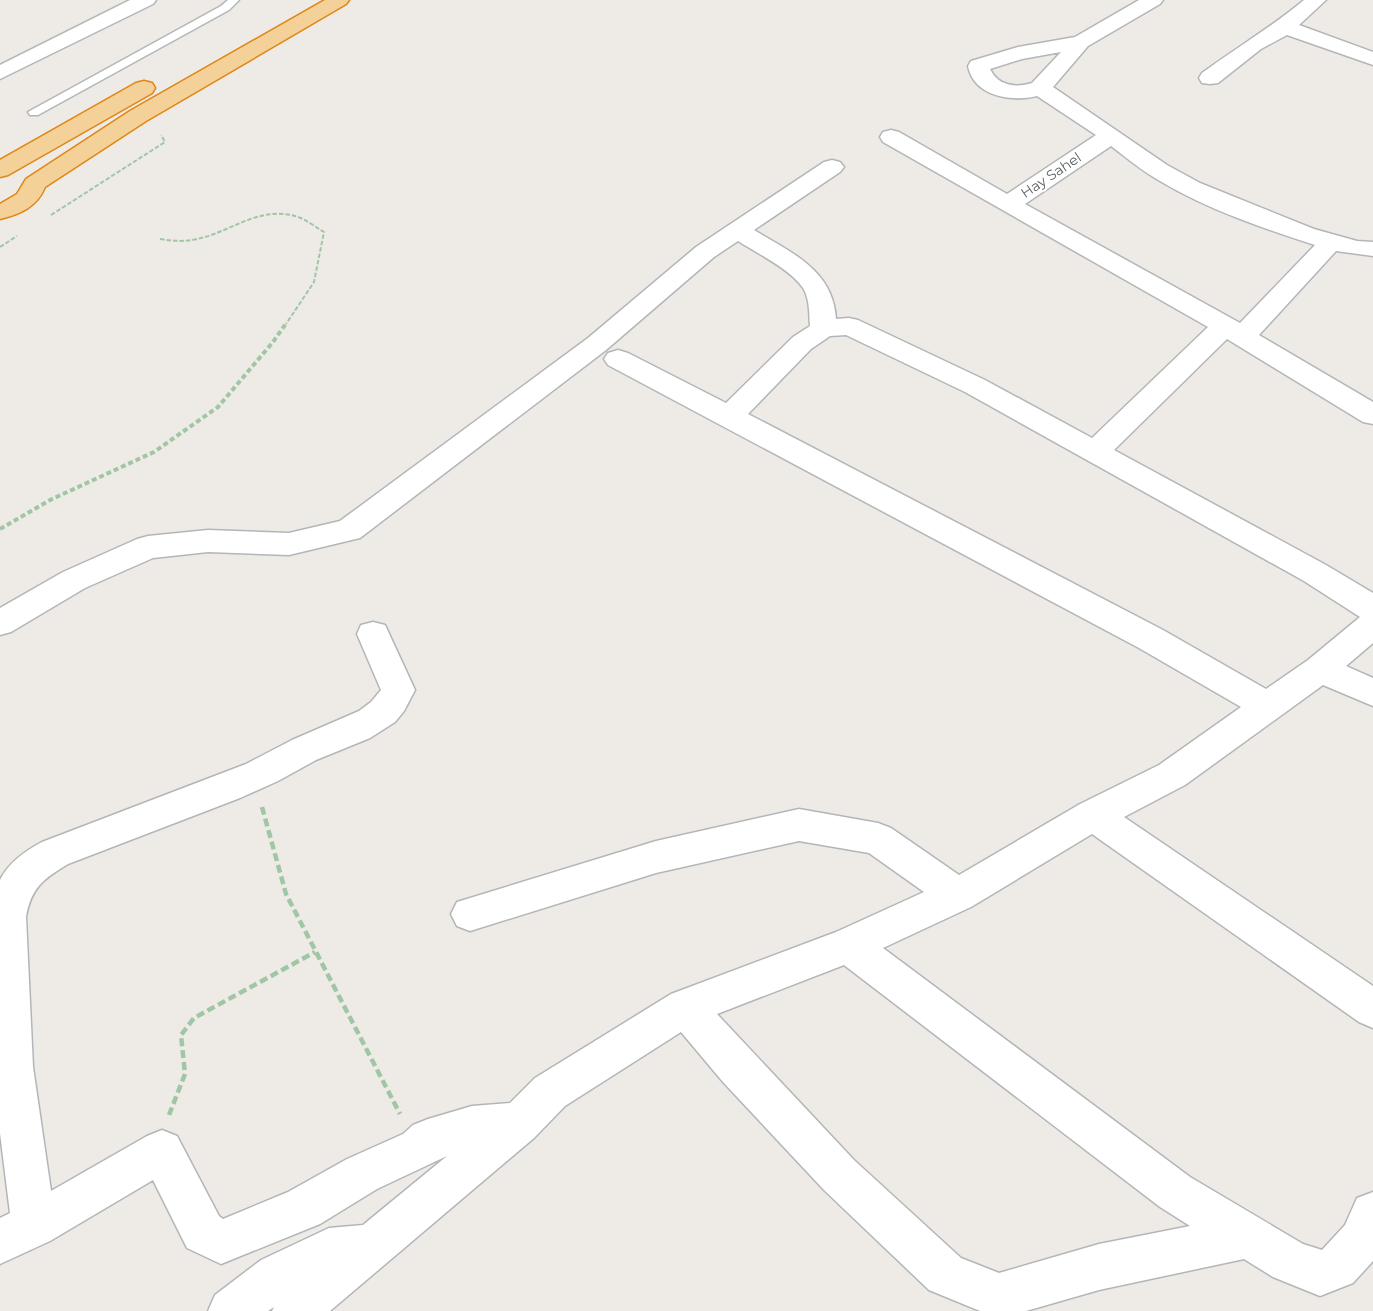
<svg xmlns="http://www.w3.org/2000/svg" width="1373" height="1311" font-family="Montserrat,sans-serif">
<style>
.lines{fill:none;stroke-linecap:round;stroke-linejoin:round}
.lane-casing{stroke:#b3b6b9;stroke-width:3}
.street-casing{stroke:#b3b6b9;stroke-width:3}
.highway-casing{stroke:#df8715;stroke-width:3}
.path-far2{stroke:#a0c6a6;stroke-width:2;stroke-dasharray:4.5 2;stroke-linecap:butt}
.path-far1{stroke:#a0c6a6;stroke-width:4;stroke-dasharray:5 3;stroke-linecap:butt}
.path{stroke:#a0c6a6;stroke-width:4.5;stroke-dasharray:8 4;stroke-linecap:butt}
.lane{fill:#fff;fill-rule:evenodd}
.street{fill:#fff;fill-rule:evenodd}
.highway{fill:#f3d198;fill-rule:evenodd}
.labels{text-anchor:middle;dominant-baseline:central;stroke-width:4.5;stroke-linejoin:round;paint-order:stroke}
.far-street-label{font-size:14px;fill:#5d6265;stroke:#fff}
</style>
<rect width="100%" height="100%" fill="#eeebe6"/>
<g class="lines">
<g class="lane-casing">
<polygon id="lane" points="228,0 239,0 229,10 38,115 30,115 28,112 221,6"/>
</g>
<g class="street-casing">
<g id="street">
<polygon points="130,0 156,0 153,4 0,79 0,65"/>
<path d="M1139 0H1163L1160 4 1088 46 1053 87 1167 165 1200 183 1314 229 1357 241 1373 242V256L1336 251 1259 335 1373 402V424L1363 422 1227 339 1114 450 1326 565 1373 593V643L1346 666 1373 678V706L1323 685 1185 785 1124 817 1373 986V1028L1359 1022 1092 834 971 907 883 948 1190 1177 1303 1244 1322 1250 1345 1225 1357 1198 1373 1192V1261L1353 1283 1320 1296 1273 1277 1244 1259 1099 1290 1026 1311H980L929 1290 824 1190 723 1082 681 1032 565 1106 534 1138 330 1311H272L274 1307 268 1311H208L215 1295 261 1260 329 1228 363 1225 447 1156 377 1189 320 1224 221 1264 187 1248 153 1180 50 1241 0 1264V1218L10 1213 0 1133V880C9 862 25 851 42 842L246 764 292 740 359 711 371 702 381 690 357 634 361 625 373 622 385 625 415 690 404 711 395 722 370 738 316 760 278 781 240 798 68 864C43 879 31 888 26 917L33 1067 51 1191 147 1136 162 1130 177 1136 219 1216 223 1219 288 1192 347 1159 403 1134 413 1125 428 1119 472 1106 510 1103 535 1078 671 994 836 932 924 892 869 853 799 841 656 873 470 931 457 926 451 914 457 902 656 841 799 809 878 823 891 828 959 875 1080 804 1159 765 1241 707 1139 648 608 365 604 359 608 353 618 350 628 353 726 403 793 337 810 326C809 314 810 299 803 288 791 270 757 253 738 241L714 257 606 350 360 538 289 555 208 552 153 558 85 588 11 632 0 635V608L63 572 137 539 148 536 208 530 289 533 340 521 588 338 696 247 824 162 832 160 840 162 844 167 840 172 754 230C792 253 833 270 836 319L849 318 858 320 985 380 1092 438 1208 327 883 142 880 137 883 132 891 130 899 132 1007 194 1096 135 1037 96C1012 102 974 97 968 66L971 61 1018 47 1075 37ZM1061 52 1032 83C1016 88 998 86 990 69L1022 59ZM1111 146C1127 158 1142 171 1160 181 1207 209 1262 228 1315 245L1240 323 1025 204ZM846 335 965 392 1304 581 1360 617 1308 660 1266 689 1163 630 748 414 811 349 830 336ZM844 965 1160 1207 1190 1226 1099 1244 999 1273 961 1258 854 1160 717 1014Z"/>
<path d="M1304 0H1326L1299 25 1373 52V65L1287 35 1261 49 1218 83 1210 84 1202 83 1199 78 1202 73C1236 48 1272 27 1304 0Z"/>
</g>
</g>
<g class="highway-casing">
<g id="highway">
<path d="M325 0H349L346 4 146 121 45 187C37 207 20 214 0 219V204L17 194 26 179 130 111Z"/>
<polygon points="144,81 152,83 155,88 152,93 8,175 0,177 0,160 136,83"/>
</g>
</g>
<g class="path-far2">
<polyline points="51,215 165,142 161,135"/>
<path d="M160 239C173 241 185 242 197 239 231 232 258 206 295 216 306 219 315 227 324 232L314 282 286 324"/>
<polyline points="0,247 17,236"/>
</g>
<polyline class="path-far1" points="0,529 50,500 154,452 218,407 273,342 287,322"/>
<g class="path">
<polyline points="262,807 286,894 400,1114"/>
<polyline points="169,1115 185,1074 181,1035 194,1018 315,952"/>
</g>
<use href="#lane" class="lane"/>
<use href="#street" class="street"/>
<use href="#highway" class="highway"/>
</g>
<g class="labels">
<g class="far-street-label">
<text transform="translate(1051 175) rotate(-34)">Hay Sahel</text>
</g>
</g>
</svg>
